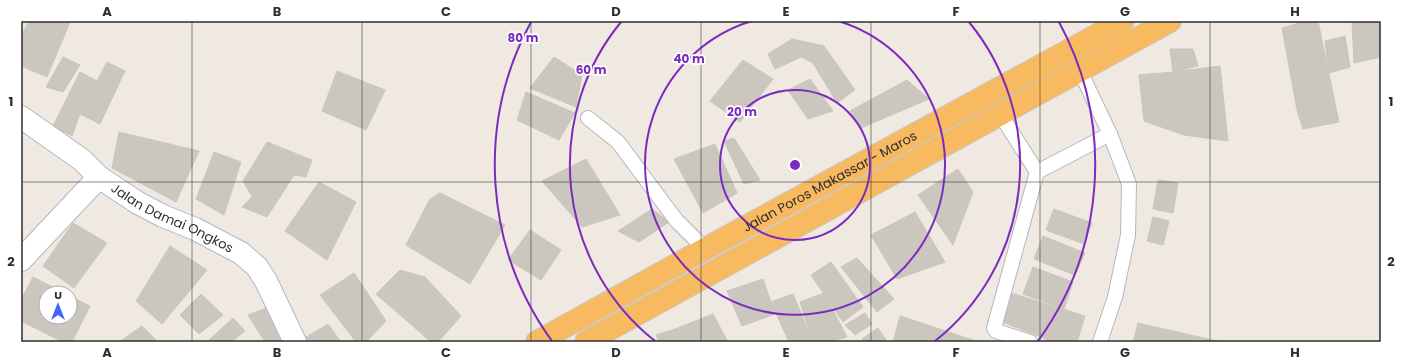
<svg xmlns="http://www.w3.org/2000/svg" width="1402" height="363" font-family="Poppins,sans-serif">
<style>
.building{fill:#cbc7bf;stroke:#cbc5ba}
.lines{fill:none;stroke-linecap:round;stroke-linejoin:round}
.service-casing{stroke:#b4b7c1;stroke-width:16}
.minor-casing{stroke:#b4b7c1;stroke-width:24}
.trunk-casing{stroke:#c9c9c9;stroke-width:24}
.service{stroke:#fff;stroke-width:14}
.minor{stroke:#fff;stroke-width:22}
.trunk{stroke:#f8ba60;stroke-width:22}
.grid{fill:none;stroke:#2e2e2e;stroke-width:1;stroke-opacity:0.55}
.ring{fill:none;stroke:#7b2cbf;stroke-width:2}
.labels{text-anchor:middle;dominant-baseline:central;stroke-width:3.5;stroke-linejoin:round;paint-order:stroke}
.street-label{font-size:13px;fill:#2e2e2e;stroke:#fff}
.centre{fill:#7b2cbf;stroke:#fff;stroke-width:2}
.ring-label{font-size:12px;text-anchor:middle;font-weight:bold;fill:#7b2cbf;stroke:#fff;stroke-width:3.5;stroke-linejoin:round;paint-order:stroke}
.neatline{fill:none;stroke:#2e2e2e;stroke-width:1.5}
.grid-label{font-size:13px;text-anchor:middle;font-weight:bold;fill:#2e2e2e}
</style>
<rect width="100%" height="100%" fill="#efe9e1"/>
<g class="building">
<polygon points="29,21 65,21 70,22 47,77 21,66 21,36"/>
<polygon points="1306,21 1318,21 1339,122 1303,129 1297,110 1282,28"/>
<polygon points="1352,21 1381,21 1381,57 1354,63"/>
<polygon points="1345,36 1350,67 1329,73 1325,41"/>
<polygon points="792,39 824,46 855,90 837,103 813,63 801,57 775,69 768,54"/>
<polygon points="1170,49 1193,49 1198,66 1173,72"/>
<polygon points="63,57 80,65 63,92 46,87"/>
<polygon points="554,57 582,75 576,107 530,88"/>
<polygon points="743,60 773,79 740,122 710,101"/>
<polygon points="107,62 125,71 100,124 80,114"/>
<polygon points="1220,66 1228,141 1184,135 1173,72"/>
<polygon points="337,71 385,90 366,130 322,111"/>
<polygon points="80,72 97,81 80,114 72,136 53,126"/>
<polygon points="1173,72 1184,135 1144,121 1139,75"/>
<polygon points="810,79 833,111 808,119 788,90"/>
<polygon points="907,80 929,99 861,128 850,111"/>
<polygon points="526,92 575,113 559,140 517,120"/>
<polygon points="119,132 199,151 176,202 112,168"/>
<polygon points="734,138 760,180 744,184 724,141"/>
<polygon points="267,142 312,160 306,177 294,175 267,217 242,207 252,197 243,181"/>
<polygon points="715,144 737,193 703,213 674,159"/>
<polygon points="214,152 241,162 224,215 196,199"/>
<polygon points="586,159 620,215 582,227 542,181"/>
<polygon points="958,169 973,192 953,245 918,195"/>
<polygon points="1158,180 1178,183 1173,213 1153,209"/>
<polygon points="319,182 356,202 327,260 285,231"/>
<polygon points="440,193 505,225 470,284 406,245 430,199"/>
<polygon points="652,209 669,222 639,242 618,231"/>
<polygon points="1054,209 1092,223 1084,244 1046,230"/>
<polygon points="915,212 945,262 897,279 871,235"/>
<polygon points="1153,217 1169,221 1163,245 1147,241"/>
<polygon points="73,223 107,243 74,288 43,266"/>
<polygon points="530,230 561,250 541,280 508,260"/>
<polygon points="1043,236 1085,253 1075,275 1034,259"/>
<polygon points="170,246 207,270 162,324 136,301"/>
<polygon points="857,258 894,299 877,312 841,267"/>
<polygon points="831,262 863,307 843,322 811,275"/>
<polygon points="1033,267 1073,282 1064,309 1023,294"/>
<polygon points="400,270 425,277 461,316 438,342 431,342 376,294"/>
<polygon points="354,273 386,321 366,342 356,342 320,295"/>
<polygon points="33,277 64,293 46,293 46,317 70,317 70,296 90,306 72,342 63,342 21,321 21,300"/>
<polygon points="763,279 775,314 742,326 727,291"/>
<polygon points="1008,292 1085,316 1077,342 1053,342 1000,321"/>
<polygon points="824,293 847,337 828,342 813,342 800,302"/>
<polygon points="201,294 223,315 199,334 180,315"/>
<polygon points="793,294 813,342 789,342 771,302"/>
<polygon points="266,308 283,342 265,342 248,315"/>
<polygon points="865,313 872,324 855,335 845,325"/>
<polygon points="713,314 728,342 682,342 675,329"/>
<polygon points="900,316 979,342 893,342"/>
<polygon points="233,318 245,331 231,342 207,342"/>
<polygon points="1138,323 1221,342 1133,342"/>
<polygon points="328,324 341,342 309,342 306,337"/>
<polygon points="142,326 158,342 119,342"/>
<polygon points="878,328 886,340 881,342 864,342 862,339"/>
<polygon points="675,329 681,342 659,342 656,335"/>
</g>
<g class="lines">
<g class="service-casing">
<g id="service">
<polyline points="1080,71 1110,134"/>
<polyline points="1000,114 1037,172"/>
<polyline points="588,118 618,142 676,220 705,249"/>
<polyline points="1030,342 996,331 994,328 1037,172 1110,134 1129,184 1128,235 1115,297 1100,342"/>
</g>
</g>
<g class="minor-casing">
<g id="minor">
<path id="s1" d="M21 117 82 160 99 177 138 203 163 216 195 229 241 253 257 267 266 281 295 342"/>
<polyline points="21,260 99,177"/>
</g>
</g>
<g class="trunk-casing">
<g id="trunk">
<path id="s2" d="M537 342 705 249 1123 21"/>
<polyline points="586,342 1170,21"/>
</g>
</g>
<use href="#service" class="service"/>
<use href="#minor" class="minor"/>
<use href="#trunk" class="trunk"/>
</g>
<path class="grid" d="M192 21V342M362 21V342M531 21V342M701 21V342M871 21V342M1040 21V342M1210 21V342M21 182H1381"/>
<g class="ring">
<circle cx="795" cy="165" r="75"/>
<path d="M838 21A150 150 0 1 1 752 21"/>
<path d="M655 341A225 225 0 0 1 621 22M969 22A225 225 0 0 1 935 341"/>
<path d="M552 341A300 300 0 0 1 531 22M1059 22A300 300 0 0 1 1038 341"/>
</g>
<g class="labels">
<g class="street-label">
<text stroke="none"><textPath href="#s2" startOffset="334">Jalan Poros Makassar - Maros</textPath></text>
<text stroke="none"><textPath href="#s1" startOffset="183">Jalan Damai Ongkos</textPath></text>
</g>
</g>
<circle cx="795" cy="165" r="6" class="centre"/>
<g class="ring-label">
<text x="523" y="42">80 m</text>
<text x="689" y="63">40 m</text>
<text x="591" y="74">60 m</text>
<text x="742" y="116">20 m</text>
</g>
<rect width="1402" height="363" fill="none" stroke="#ffffff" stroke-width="44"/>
<g transform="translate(58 305)"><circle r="19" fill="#ffffff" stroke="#ababab"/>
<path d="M0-3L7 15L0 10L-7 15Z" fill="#4264fb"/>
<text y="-6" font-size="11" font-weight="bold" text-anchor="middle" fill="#2e2e2e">U</text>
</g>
<rect x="22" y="22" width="1358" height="319" class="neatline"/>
<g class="grid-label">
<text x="107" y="16">A</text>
<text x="277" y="16">B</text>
<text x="446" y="16">C</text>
<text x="616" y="16">D</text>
<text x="786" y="16">E</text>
<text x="956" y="16">F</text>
<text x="1125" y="16">G</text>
<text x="1295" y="16">H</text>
<text x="11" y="106">1</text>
<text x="1391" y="106">1</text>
<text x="11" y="266">2</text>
<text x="1391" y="266">2</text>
<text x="107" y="357">A</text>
<text x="277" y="357">B</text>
<text x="446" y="357">C</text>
<text x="616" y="357">D</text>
<text x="786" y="357">E</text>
<text x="956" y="357">F</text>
<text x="1125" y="357">G</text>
<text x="1295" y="357">H</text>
</g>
</svg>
